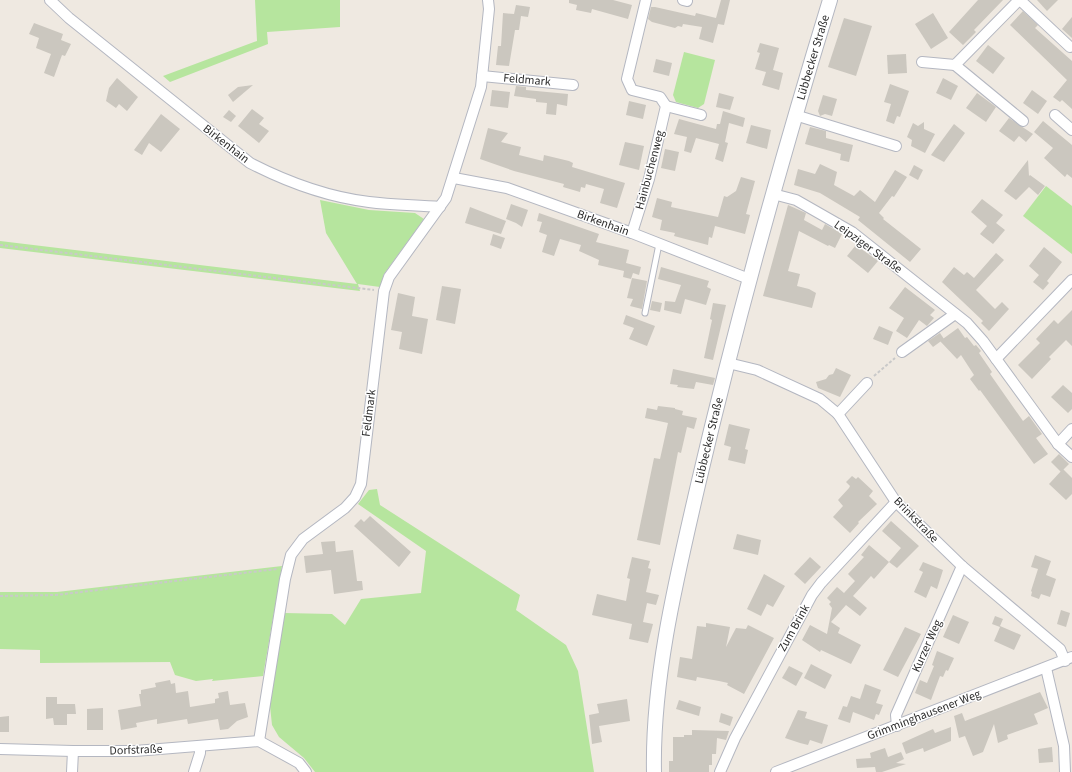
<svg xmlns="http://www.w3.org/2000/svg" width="1072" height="772" font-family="'Source Sans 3',sans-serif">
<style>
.green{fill:#b6e59e}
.building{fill:#cbc7bf}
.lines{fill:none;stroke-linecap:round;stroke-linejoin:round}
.service-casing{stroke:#b4b7c1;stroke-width:7}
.minor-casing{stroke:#b4b7c1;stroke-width:12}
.secondary-casing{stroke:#b4b7c1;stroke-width:16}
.path{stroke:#c9c9c9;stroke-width:2;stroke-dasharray:3 2;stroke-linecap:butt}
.service{stroke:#fff;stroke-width:5}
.minor{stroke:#fff;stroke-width:10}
.secondary{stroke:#fff;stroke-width:14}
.labels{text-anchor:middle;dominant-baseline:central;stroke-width:3;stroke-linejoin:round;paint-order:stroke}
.street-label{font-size:12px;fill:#2e2e2e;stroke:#fff}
</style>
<rect width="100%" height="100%" fill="#efe9e1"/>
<g class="green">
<polygon points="255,0 340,0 340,27 267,32 268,44 170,82 163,76 257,41"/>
<polygon points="684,52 715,60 704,104 698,108 676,102 673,95"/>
<polygon points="1046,186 1072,206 1072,254 1023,216"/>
<polygon points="320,200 369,210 415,213 424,219 384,274 380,287 358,284 360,291 0,248 0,241 357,284 326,233"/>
<polygon points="377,489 380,505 520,595 516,610 566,645 578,671 594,772 315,772 304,758 279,737 272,725 270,706 274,675 284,613 332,614 345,625 361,599 421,593 426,551 358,504 369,490"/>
<polygon points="282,566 263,676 212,681 213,679 196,681 175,675 170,662 40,663 40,650 0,649 0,592 57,592"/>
</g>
<g class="building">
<polygon points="569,0 613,0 632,5 628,19 592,9 591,13 576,10 577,5 569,3"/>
<polygon points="721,0 730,0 724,25 718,24 713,43 699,39 702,27 683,24 682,27 678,26 675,28 652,22 648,19 651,7 655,7 695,16 696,13 716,18"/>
<polygon points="978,0 1003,0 974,30 976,32 963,45 949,32"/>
<polygon points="1037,0 1058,0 1047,11"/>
<polygon points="516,5 530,7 528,17 521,16 519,30 515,30 509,66 496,65 498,46 501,46 503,13 514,14"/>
<polygon points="1023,11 1038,25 1035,28 1072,61 1072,109 1062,100 1060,102 1053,97 1067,80 1010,25"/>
<polygon points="933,13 948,38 931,49 915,24"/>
<polygon points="1072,17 1072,38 1062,29"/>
<polygon points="844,18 872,26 856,76 828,67"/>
<polygon points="34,23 63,34 61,40 71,44 65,56 62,55 54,77 44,73 51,54 36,48 39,38 29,34"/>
<polygon points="760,43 779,48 773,70 783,73 779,90 762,85 766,72 755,69 760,53 757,52"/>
<polygon points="988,45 1005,58 993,74 976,61"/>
<polygon points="906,54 907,73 888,74 887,55"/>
<polygon points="656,59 672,63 669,76 653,72"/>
<polygon points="117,78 138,97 127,111 119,104 116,108 106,101 109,88"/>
<polygon points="943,78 958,86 951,100 936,93"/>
<polygon points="890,84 909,91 900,117 897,116 894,124 886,121 891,104 884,102"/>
<polygon points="253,85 233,102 228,95 238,87"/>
<polygon points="516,86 526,87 526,90 568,94 567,106 557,104 556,115 546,114 547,103 536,102 536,99 514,96"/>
<polygon points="492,90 510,92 508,108 490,106"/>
<polygon points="1032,90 1047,101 1038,114 1023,103"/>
<polygon points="719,93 734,97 730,110 716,107"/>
<polygon points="977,93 996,107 986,122 966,108"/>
<polygon points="823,95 837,99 832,116 825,114 820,116 818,111"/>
<polygon points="629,101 646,105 643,119 626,115"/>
<polygon points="252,109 264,118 259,124 269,131 259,143 238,126"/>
<polygon points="229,110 236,116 231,122 223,117"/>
<polygon points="723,111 745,118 743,127 729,123 725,142 728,143 723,162 715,159 719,144 696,138 691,153 684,151 687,137 674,134 679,119 716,129 717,124 720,124"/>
<polygon points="161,114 180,129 161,152 149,143 142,155 134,150"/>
<polygon points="1009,118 1033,134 1026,142 1019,136 1014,142 999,131"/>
<polygon points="1043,121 1072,145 1072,178 1067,174 1065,177 1044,158 1053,148 1034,132"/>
<polygon points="924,122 924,129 935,134 925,153 911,146 912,140 907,137 913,123 918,126"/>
<polygon points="954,124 965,133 944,162 931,155"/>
<polygon points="751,125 771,130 767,149 746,143"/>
<polygon points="810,127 826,131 826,138 853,145 849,162 840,160 841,154 805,144"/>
<polygon points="488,128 508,133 501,142 521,147 519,155 543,161 544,155 569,161 573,163 572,167 625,183 617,208 600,203 604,189 586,184 585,188 581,187 580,192 563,187 564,184 514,171 480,159"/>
<polygon points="625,142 644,146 639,170 619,165"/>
<polygon points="665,149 679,152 675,171 661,168"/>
<polygon points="1028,160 1029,176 1030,175 1045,186 1038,195 1029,187 1016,200 1004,191"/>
<polygon points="820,164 837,172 834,185 854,196 860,190 875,202 895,170 907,177 894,197 892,196 879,213 884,218 883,219 921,249 910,262 858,220 860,217 820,193 794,185 798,169 815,174"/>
<polygon points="914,165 923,170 918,180 909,175"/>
<polygon points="741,177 755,181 746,214 750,215 745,234 715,226 712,238 709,237 708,245 674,236 675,233 660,230 662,220 652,217 657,198 672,202 671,207 718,217 724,196 727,197 736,191"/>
<polygon points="982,199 1003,215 996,223 1005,230 993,244 980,234 987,226 971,212"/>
<polygon points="511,204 528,210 522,227 516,223 506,219"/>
<polygon points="788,205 806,213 804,220 822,230 825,224 842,234 835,248 829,245 828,246 799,231 788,271 800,274 797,286 809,289 816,293 812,308 763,296"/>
<polygon points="470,207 506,221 501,234 465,223"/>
<polygon points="539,213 599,234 596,242 629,250 626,263 641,267 639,275 633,273 631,279 623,277 624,271 598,265 599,260 579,251 581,245 560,239 554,256 542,252 547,235 539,232 542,222 537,221"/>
<polygon points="493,234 505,238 501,249 490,245"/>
<polygon points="856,245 878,261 868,273 847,256"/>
<polygon points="1044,247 1062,262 1047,281 1049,283 1043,290 1033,282 1039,275 1029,266"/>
<polygon points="996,253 1004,260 976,290 995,309 1002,302 1009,309 989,331 981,323 983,321 942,282 954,267 964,275 967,272 974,278"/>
<polygon points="661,267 709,281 707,287 711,289 706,305 685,299 681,314 664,310 665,301 675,302 681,285 658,279"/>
<polygon points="632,278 647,281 642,309 630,306 633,299 627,298"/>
<polygon points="442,286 461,289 455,324 436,320"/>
<polygon points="905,287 935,310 930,315 934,318 927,326 919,320 907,338 896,331 904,318 889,308"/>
<polygon points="398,293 415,297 412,316 428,319 422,354 399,349 402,332 391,330"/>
<polygon points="652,301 662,303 660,312 650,310"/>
<polygon points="713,303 726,305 713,360 704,358 712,320 710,319"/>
<polygon points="1072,310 1072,346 1066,340 1049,357 1051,359 1032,379 1018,365 1040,343 1036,339 1054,320 1058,324"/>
<polygon points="626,315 655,326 647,346 629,339 634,328 623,324"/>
<polygon points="879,326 893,332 888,345 873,339"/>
<polygon points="958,328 965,338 967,337 974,346 976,345 981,351 979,353 992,372 990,374 1023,421 1029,416 1042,434 1036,438 1048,454 1034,464 980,390 979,391 970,379 974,375 961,355 957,359 940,341"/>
<polygon points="940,333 944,339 933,347 928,341"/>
<polygon points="836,368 851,375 840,397 818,388 816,382 826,379 829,375 833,374"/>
<polygon points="673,369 715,378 713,385 696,382 694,389 677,387 678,385 670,384"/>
<polygon points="1063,385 1072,393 1072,409 1068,413 1051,397"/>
<polygon points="658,406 675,408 675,409 683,411 682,415 697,418 694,429 687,427 681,453 678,452 660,545 637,540 654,458 660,459 668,423 645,418 647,408 657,410"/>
<polygon points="729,424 750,429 745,449 748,450 745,464 728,460 731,447 724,445"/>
<polygon points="1059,454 1069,464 1061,472 1051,462"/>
<polygon points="1063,469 1072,478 1072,494 1066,500 1049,484"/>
<polygon points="852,476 856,479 858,477 873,491 869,496 877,504 858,522 859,523 850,533 833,517 843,506 838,500 849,488 850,486 846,482"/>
<polygon points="370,516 411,552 399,567 354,526 361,519 364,522"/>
<polygon points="891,521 919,546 897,568 889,562 901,548 882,531"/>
<polygon points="737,534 761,540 758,555 733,549"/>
<polygon points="335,541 336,552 353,550 357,581 362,581 363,590 334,594 331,570 306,573 304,556 323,554 321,542"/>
<polygon points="869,545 889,562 874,579 871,576 853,596 867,608 860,616 846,605 831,622 840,628 838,633 861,645 851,664 821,650 820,652 802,640 810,625 827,634 832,608 829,604 831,602 827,598 837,587 844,593 855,581 848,574 864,557 861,555"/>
<polygon points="1035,555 1051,561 1046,575 1056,579 1050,597 1041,594 1039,599 1031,596 1032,592 1031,591 1038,569 1031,567"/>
<polygon points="632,557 650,561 648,568 651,569 646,592 659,595 656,605 647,603 643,622 653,624 648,643 629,639 632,624 592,615 597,594 626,601 630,579 627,578"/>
<polygon points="810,557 821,567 805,584 794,574"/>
<polygon points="923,562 943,570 937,589 931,586 926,598 914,592 923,572 919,570"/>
<polygon points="764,574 785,586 773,607 767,604 761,616 747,609"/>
<polygon points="1061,610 1070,613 1066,627 1057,624"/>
<polygon points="953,615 969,622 959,644 943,637"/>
<polygon points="995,616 1003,619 1000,626 1021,635 1014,650 994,641 1000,627 992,624"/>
<polygon points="706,623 730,627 726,647 736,628 746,629 748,625 774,638 744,694 727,685 728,683 719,681 697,677 696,681 677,677 680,657 692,659 697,626 706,627"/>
<polygon points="905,627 921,634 898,677 883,670"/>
<polygon points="937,651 954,658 948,671 946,670 943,677 940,676 931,700 915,693 920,680 927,683 934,666 932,665"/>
<polygon points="811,664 832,675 825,689 804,678"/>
<polygon points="789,666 803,673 796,686 782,678"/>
<polygon points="170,680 171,684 175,683 176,693 188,691 190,707 215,703 215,699 219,698 218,693 228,691 230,705 245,703 248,717 237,721 228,729 220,730 218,719 188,724 187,719 157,724 157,719 136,723 137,727 121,730 118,710 141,706 139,694 141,694 141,690 156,687 155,683"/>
<polygon points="865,684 881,690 876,703 883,705 879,715 876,714 874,720 853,712 850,723 838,719 843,706 847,707 851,696 860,699"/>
<polygon points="1040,692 1048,708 1034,714 1038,724 1007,735 1008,739 998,743 994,724 983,752 973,756 965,736 959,738 954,716 962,713 965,721"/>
<polygon points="46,697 57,697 57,704 75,704 76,714 67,714 67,725 54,725 53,718 46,719"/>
<polygon points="627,699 630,721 599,726 602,742 592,744 589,715 599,713 597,704"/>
<polygon points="679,700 701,707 699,716 676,709"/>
<polygon points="103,708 103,730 87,730 87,709"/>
<polygon points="798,710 807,712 805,718 828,725 822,744 810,740 808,745 800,743 785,738"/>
<polygon points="721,713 733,717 730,726 719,722"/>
<polygon points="9,716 9,732 0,732 0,717"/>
<polygon points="951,727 951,741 924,752 923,748 906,754 902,743 933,729 935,733"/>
<polygon points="692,730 729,731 726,740 717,738 716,754 712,754 712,765 709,765 709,772 669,772 669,761 673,761 673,737 684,737 684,735 692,735"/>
<polygon points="1052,747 1053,762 1039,763 1038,749"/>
<polygon points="885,748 888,757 901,752 904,759 896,763 906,764 882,772 876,772 875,767 857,768 856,759 871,758 870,753"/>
</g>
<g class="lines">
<g class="service-casing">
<polyline id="service" points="645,313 659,244"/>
</g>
<g class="minor-casing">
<g id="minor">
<path d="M50 0 69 18 250 163C287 182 328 197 369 202 392 205 416 205 440 207"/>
<polyline points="683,0 687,1"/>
<polyline points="1020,0 1070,47"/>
<polyline points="922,62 955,65 1019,0"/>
<polyline points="955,65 1023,121"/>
<polyline points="482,76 573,85"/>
<polyline points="666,106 701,115"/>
<polyline points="795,115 896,146"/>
<polyline points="1055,115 1072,130"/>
<polyline points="454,178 507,188 632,233 749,279"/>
<polyline points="773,194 796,200 852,232 967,323 983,341 1058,444 1072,457"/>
<polyline points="632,233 649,179 666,106 660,97 632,90 627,79 646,0"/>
<polyline points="902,352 955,314"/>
<polyline points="996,359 1072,280"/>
<polyline points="728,363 757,370 820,399 838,414 896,502 962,566 1060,649 1065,661"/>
<polyline points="838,414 867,383"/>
<polyline points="1058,444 1072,429"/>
<polyline points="1046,668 1064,746 1065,772"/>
<polyline points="897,726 896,715 962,566"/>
<polyline points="259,741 285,579 291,555 303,539 345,508 355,497 361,484 384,291 389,277 446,198 481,87 489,9 488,0"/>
<polyline points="0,749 73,751 135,751 259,741 299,763 306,772"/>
<polyline points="72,772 73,751"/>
<polyline points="194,772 200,753 200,746"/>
<polyline points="720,772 735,738 812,595 821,583 896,502"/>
<polyline points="776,772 1072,657"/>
</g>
</g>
<g class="secondary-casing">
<g id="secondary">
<path id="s1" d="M654 772C652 678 677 576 698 485 736 322 781 160 830 0"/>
</g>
</g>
<g class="path">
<polyline points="0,245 374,290"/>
<polyline points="874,376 895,358"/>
<polyline points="0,596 56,595 277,569"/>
</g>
<use href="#service" class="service"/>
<use href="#minor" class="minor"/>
<use href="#secondary" class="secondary"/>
</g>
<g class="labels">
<g class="street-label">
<text stroke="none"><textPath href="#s1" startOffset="734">Lübbecker Straße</textPath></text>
<text transform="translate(527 80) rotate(5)">Feldmark</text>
<text transform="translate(226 144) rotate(38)">Birkenhain</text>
<text transform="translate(650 170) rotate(-75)">Hainbuchenweg</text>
<text transform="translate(603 223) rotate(20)">Birkenhain</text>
<text transform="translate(868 247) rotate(36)">Leipziger Straße</text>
<text transform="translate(369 413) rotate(-83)">Feldmark</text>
<text stroke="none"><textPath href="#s1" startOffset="337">Lübbecker Straße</textPath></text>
<text transform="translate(916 520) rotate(46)">Brinkstraße</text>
<text transform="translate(794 628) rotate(-61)">Zum Brink</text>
<text transform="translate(927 646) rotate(-66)">Kurzer Weg</text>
<text transform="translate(924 715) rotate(-21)">Grimminghausener Weg</text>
<text transform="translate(136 750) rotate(-2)">Dorfstraße</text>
</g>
</g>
</svg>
